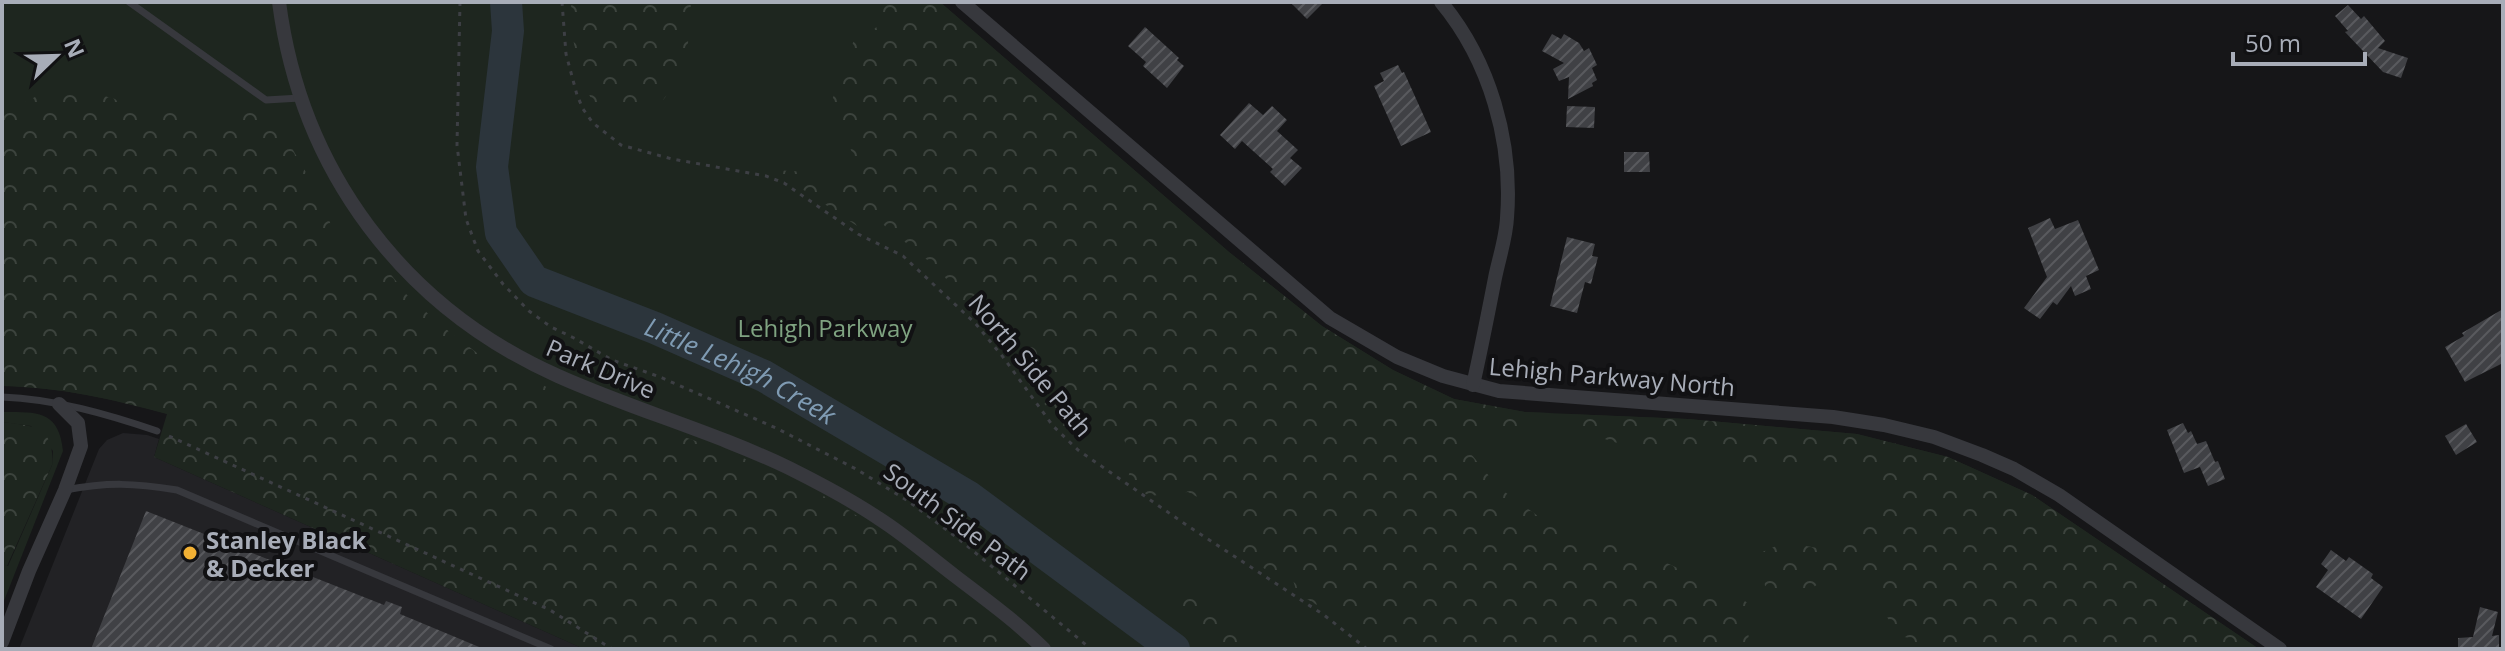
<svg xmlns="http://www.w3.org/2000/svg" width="2505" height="651" font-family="'Open Sans',sans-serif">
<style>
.built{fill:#222225}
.green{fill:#1e261f}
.forest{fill:url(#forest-crowns)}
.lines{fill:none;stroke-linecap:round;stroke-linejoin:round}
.river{stroke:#2c353c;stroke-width:32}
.building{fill:url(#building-hatch)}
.path{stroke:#3d3f44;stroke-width:3;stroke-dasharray:4 6;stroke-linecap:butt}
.lane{stroke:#37383d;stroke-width:7}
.street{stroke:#37383d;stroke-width:14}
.poi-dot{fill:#f2b134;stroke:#111113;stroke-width:3}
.labels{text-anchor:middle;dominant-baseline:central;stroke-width:8;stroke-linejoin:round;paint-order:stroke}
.park-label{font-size:24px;fill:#7fa381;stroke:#111113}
.street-label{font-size:24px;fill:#a8adb8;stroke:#111113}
.poi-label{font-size:24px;font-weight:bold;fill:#a8adb8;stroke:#111113;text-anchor:start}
.water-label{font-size:26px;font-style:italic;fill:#7f9bb3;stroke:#111113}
</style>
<defs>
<pattern id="forest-crowns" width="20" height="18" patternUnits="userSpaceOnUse" patternTransform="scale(2)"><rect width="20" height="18" fill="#1e261f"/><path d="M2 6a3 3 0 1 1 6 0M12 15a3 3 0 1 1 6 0" fill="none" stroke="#3c433d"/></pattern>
<pattern id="building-hatch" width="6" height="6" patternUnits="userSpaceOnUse" patternTransform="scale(2)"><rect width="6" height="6" fill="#404145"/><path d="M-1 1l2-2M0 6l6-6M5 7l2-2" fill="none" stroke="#595a5e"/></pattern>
</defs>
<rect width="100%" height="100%" fill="#161618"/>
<polygon class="built" points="123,433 147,435 159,439 154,457 584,649 19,649 99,449 107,440"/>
<g class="green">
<path d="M2 2H940L1229 252 1322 326 1393 370 1454 399 1525 412 1688 419 1857 434 1948 457 2032 495 2259 649H642L168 414C112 399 60 387 2 386Z"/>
<path d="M2 412C37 412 59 410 63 451L2 606V564L8 566 52 465 53 451 31 426 2 422Z"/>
</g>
<g class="forest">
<polygon points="571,2 691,2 686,70 660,104 628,114 595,105 580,79 572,32"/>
<polygon points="879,2 940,2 1229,252 1322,326 1393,370 1454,399 1525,412 1550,413 1524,436 1498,434 1468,426 1467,449 1498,487 1564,535 1603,538 1658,559 1723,589 1750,604 1748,649 1376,649 1335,616 1297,593 1293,580 1265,569 1233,548 1237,543 1258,530 1188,492 1149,496 1127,481 1132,464 1123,436 1094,421 1070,434 1036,394 1010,356 963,305 941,271 880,222 866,232 774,170 808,172 865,183 831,103 854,40 884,23"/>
<path d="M62 84 115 99 132 113H184L206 129 225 127 253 102 272 103 286 138 307 174 344 252 378 258 407 295 442 326 481 356 553 390 743 458 799 482 850 511 980 603 1010 633 989 646 990 649H716L717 641 706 649H584L154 457 167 414C111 399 60 387 2 386V113Z"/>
<path d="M1566 414 1688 419 1857 434 1948 457 2032 495 2259 649H1923L1911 638 1897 636C1884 613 1869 568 1835 577 1822 580 1808 591 1796 597L1765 586 1760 553 1785 542 1817 548 1838 543 1877 513 1883 474 1822 460 1797 473 1769 469H1722L1718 451 1667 452 1633 448 1564 426Z"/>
<path d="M2 422C34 426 55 426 52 465L7 566 2 564Z"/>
<polygon points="1185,590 1228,627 1263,649 1220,649 1158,605"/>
</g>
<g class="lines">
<path class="river" id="s1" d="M506 2 508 31 492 167 501 233 534 281 655 328 764 376 969 497 1174 649"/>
</g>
<g class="building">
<polygon points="1290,2 1324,2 1307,19"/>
<polygon points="2348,5 2361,19 2364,16 2385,41 2378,48 2408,58 2401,78 2383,72 2345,32 2348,31 2335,16"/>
<polygon points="1145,27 1179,58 1177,60 1184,66 1167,88 1143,66 1146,62 1128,46"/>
<polygon points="1552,34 1561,39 1564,34 1579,43 1584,51 1589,48 1597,65 1592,68 1597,80 1592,83 1593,86 1568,99 1569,77 1559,81 1553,69 1564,63 1542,51"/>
<polygon points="1398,65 1402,73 1404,72 1431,132 1401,146 1374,86 1384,81 1380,73"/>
<polygon points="1249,103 1263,115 1272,106 1287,120 1277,131 1298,150 1290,158 1302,168 1285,186 1270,172 1273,169 1242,141 1235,149 1220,135"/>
<polygon points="1567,106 1595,107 1594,128 1566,127"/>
<polygon points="1624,152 1649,152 1650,172 1624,172"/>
<polygon points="2050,218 2055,229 2078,220 2099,270 2086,276 2091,289 2075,296 2071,286 2057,305 2053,302 2040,319 2024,308 2047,277 2028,228"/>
<polygon points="1567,237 1595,244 1592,256 1598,257 1591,284 1585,282 1577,313 1550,306"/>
<polygon points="2503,309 2503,363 2465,382 2445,347 2464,336 2462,333"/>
<polygon points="2183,423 2188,433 2191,431 2197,444 2206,441 2215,462 2218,461 2225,479 2208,486 2200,467 2184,473 2167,430"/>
<polygon points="2466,424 2477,442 2456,455 2445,436"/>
<polygon points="146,511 384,605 386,601 402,607 400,614 484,649 91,649"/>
<polygon points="2331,550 2346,561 2349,557 2373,574 2371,578 2383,587 2361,619 2316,587 2328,570 2321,564"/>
<polygon points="2480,607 2498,612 2492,636 2499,635 2499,649 2458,649 2458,638 2473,637"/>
</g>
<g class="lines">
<g class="path">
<polyline points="460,2 457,145 466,219 478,251 503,284 529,311 551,327 574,338 612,360 660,377 776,428 856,469 908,501 960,540 1091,649"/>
<polyline points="562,2 566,54 577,95 583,109 593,123 621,145 672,159 766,176 784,183 858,234 903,256 975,323 1003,357 1053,426 1078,450 1185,524 1324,615 1367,649"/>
<polyline points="169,436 550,610 612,649"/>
</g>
<g class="lane">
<polyline points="129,2 266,100 300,98"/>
<path d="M2 397C55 399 107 414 157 431"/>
<path d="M65 490C108 482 134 483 177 490L551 649"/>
</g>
<g class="street">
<path d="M279 2C301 171 403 307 558 376 634 410 714 432 789 468 819 483 850 499 878 518 905 535 930 557 955 576 985 599 1017 622 1044 649"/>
<polyline points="962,2 1330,318 1397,357 1443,376 1499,391 1833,417 1884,425 1934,437 1982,455 2014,469 2059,495 2280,649"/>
<path d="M1441 2C1490 61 1513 142 1507 218 1506 238 1499 258 1495 278 1488 314 1481 350 1473 385"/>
<polyline points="2,642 29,571 65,490 81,446 78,423 59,404"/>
</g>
</g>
<circle class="poi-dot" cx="190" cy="553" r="8"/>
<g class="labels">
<g class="park-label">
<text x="825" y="327">Lehigh Parkway</text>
</g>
<g class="street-label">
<text transform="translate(1031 365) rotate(50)">North Side Path</text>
<text transform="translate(601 368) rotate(23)">Park Drive</text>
<text transform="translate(1612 376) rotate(5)">Lehigh Parkway North</text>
<text transform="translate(958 521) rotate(37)">South Side Path</text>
</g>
<g class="poi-label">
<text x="206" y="539">Stanley Black<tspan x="206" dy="28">&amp; Decker</tspan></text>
</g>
<g class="water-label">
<text stroke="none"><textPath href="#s1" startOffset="516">Little Lehigh Creek</textPath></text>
</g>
</g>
<rect width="2505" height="651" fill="none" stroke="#a8adb8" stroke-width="8"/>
<g transform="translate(56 56) rotate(67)" stroke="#111113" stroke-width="6" paint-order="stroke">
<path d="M0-6L14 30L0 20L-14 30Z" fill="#a8adb8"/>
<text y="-12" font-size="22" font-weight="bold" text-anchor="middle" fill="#a8adb8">N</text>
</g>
<path d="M2233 52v12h132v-12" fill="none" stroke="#a8adb8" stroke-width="4"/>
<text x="2245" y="52" font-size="24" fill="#a8adb8" stroke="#111113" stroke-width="6" paint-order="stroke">50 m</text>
</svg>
